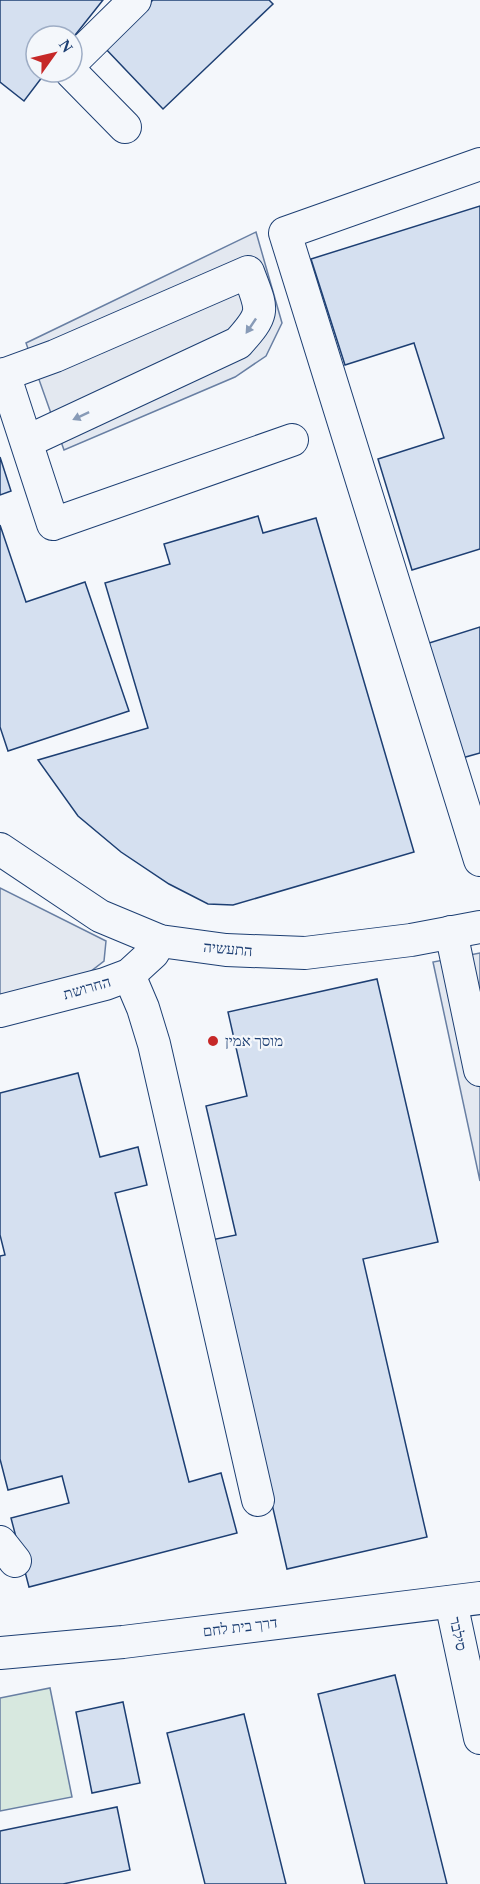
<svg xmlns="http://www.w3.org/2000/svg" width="480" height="1884" font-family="'Times New Roman','Noto Sans Hebrew',serif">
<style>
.green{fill:#d7e8df;stroke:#687fa3;stroke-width:1.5}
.parking{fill:#e3e8f0;stroke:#687fa3;stroke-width:1.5}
.building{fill:#d5e0f0;stroke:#1d3f73;stroke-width:1.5}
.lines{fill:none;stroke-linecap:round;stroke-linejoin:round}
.minor-casing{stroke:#1d3f73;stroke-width:34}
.minor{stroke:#f4f7fb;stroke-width:32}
.oneway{fill:#889bb7}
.poi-dot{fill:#c62828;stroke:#f4f7fb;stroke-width:2}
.labels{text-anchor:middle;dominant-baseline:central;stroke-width:4.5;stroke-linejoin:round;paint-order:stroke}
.street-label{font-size:15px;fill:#1d3f73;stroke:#f4f7fb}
.poi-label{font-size:15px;fill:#1d3f73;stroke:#f4f7fb;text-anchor:start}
</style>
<rect width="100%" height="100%" fill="#f4f7fb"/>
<polygon class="green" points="50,1688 72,1797 0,1811 0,1698"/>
<g class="parking">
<polygon points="256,232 282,323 266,356 235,377 64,450 26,343"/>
<polygon points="0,888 106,941 104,961 82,978 0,997"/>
<polygon points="480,953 480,1181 433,962"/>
</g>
<g class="building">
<polygon points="0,0 103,0 72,39 72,36 36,36 36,72 46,72 24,101 0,82"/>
<polygon points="153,0 269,0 273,4 163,109 104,47"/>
<polygon points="480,206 480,549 412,570 378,459 444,438 414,343 345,365 311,259"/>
<polygon points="0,457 11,491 0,495"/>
<polygon points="258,516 263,533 316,518 414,852 233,905 208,904 169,884 121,852 78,816 38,760 148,728 105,583 170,564 164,544"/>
<polygon points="0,525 26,602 85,582 129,711 8,751 0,727"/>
<polygon points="480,627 480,753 462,758 426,644"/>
<polygon points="377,979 438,1242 363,1259 427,1537 287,1569 211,1240 236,1235 206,1106 247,1096 228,1012"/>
<polygon points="78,1073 100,1157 138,1147 147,1185 115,1193 189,1482 221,1473 237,1533 29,1587 11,1518 69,1503 62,1476 8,1490 0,1459 0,1256 5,1255 0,1235 0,1093"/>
<polygon points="395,1675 447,1884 365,1884 318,1694"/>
<polygon points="123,1702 140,1783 92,1793 76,1712"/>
<polygon points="244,1714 286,1884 205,1884 167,1733"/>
<polygon points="117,1807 130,1870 63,1884 0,1884 0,1831"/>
</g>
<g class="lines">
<g class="minor-casing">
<g id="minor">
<polyline points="72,62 135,0"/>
<polyline points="71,72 125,127"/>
<polyline points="480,164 285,233 480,860"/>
<polyline points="4,374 53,524 292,440"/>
<path d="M0 376 55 356 248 272C262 310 267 311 238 343L28 441"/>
<polyline points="0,849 100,916 160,941 226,950 305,953 411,940 480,927"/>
<polyline points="451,932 480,1070"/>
<polyline points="129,975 143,1008 154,1044 258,1500"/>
<polyline points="0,1011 105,984 129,975 153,953 160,941"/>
<polyline points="0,1542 15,1561"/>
<polyline points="451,1602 480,1738"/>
<polyline points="0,1653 123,1642 480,1598"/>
</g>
</g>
<use href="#minor" class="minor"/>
</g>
<defs><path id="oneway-solid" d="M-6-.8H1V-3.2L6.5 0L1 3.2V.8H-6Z" transform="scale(1.5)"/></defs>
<g class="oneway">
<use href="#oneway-solid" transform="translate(251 326) rotate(124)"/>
<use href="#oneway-solid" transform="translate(81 416) rotate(155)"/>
</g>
<circle class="poi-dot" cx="213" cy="1041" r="6"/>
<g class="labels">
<g class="street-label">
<text transform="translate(228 949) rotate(5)">התעשיה</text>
<text transform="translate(87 988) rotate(-16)">החרושת</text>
<text transform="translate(240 1627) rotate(-7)">דרך בית לחם</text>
<text transform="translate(458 1634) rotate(78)">סילבר</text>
</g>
<g class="poi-label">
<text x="225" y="1041">מוסך אמין</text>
</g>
</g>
<g transform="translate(54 54) rotate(56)"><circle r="28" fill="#f4f7fb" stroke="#9eadc5" stroke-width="1.5"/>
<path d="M0-4.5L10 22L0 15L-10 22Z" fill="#c62828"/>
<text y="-9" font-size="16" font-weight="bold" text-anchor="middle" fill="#1d3f73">N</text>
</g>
</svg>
